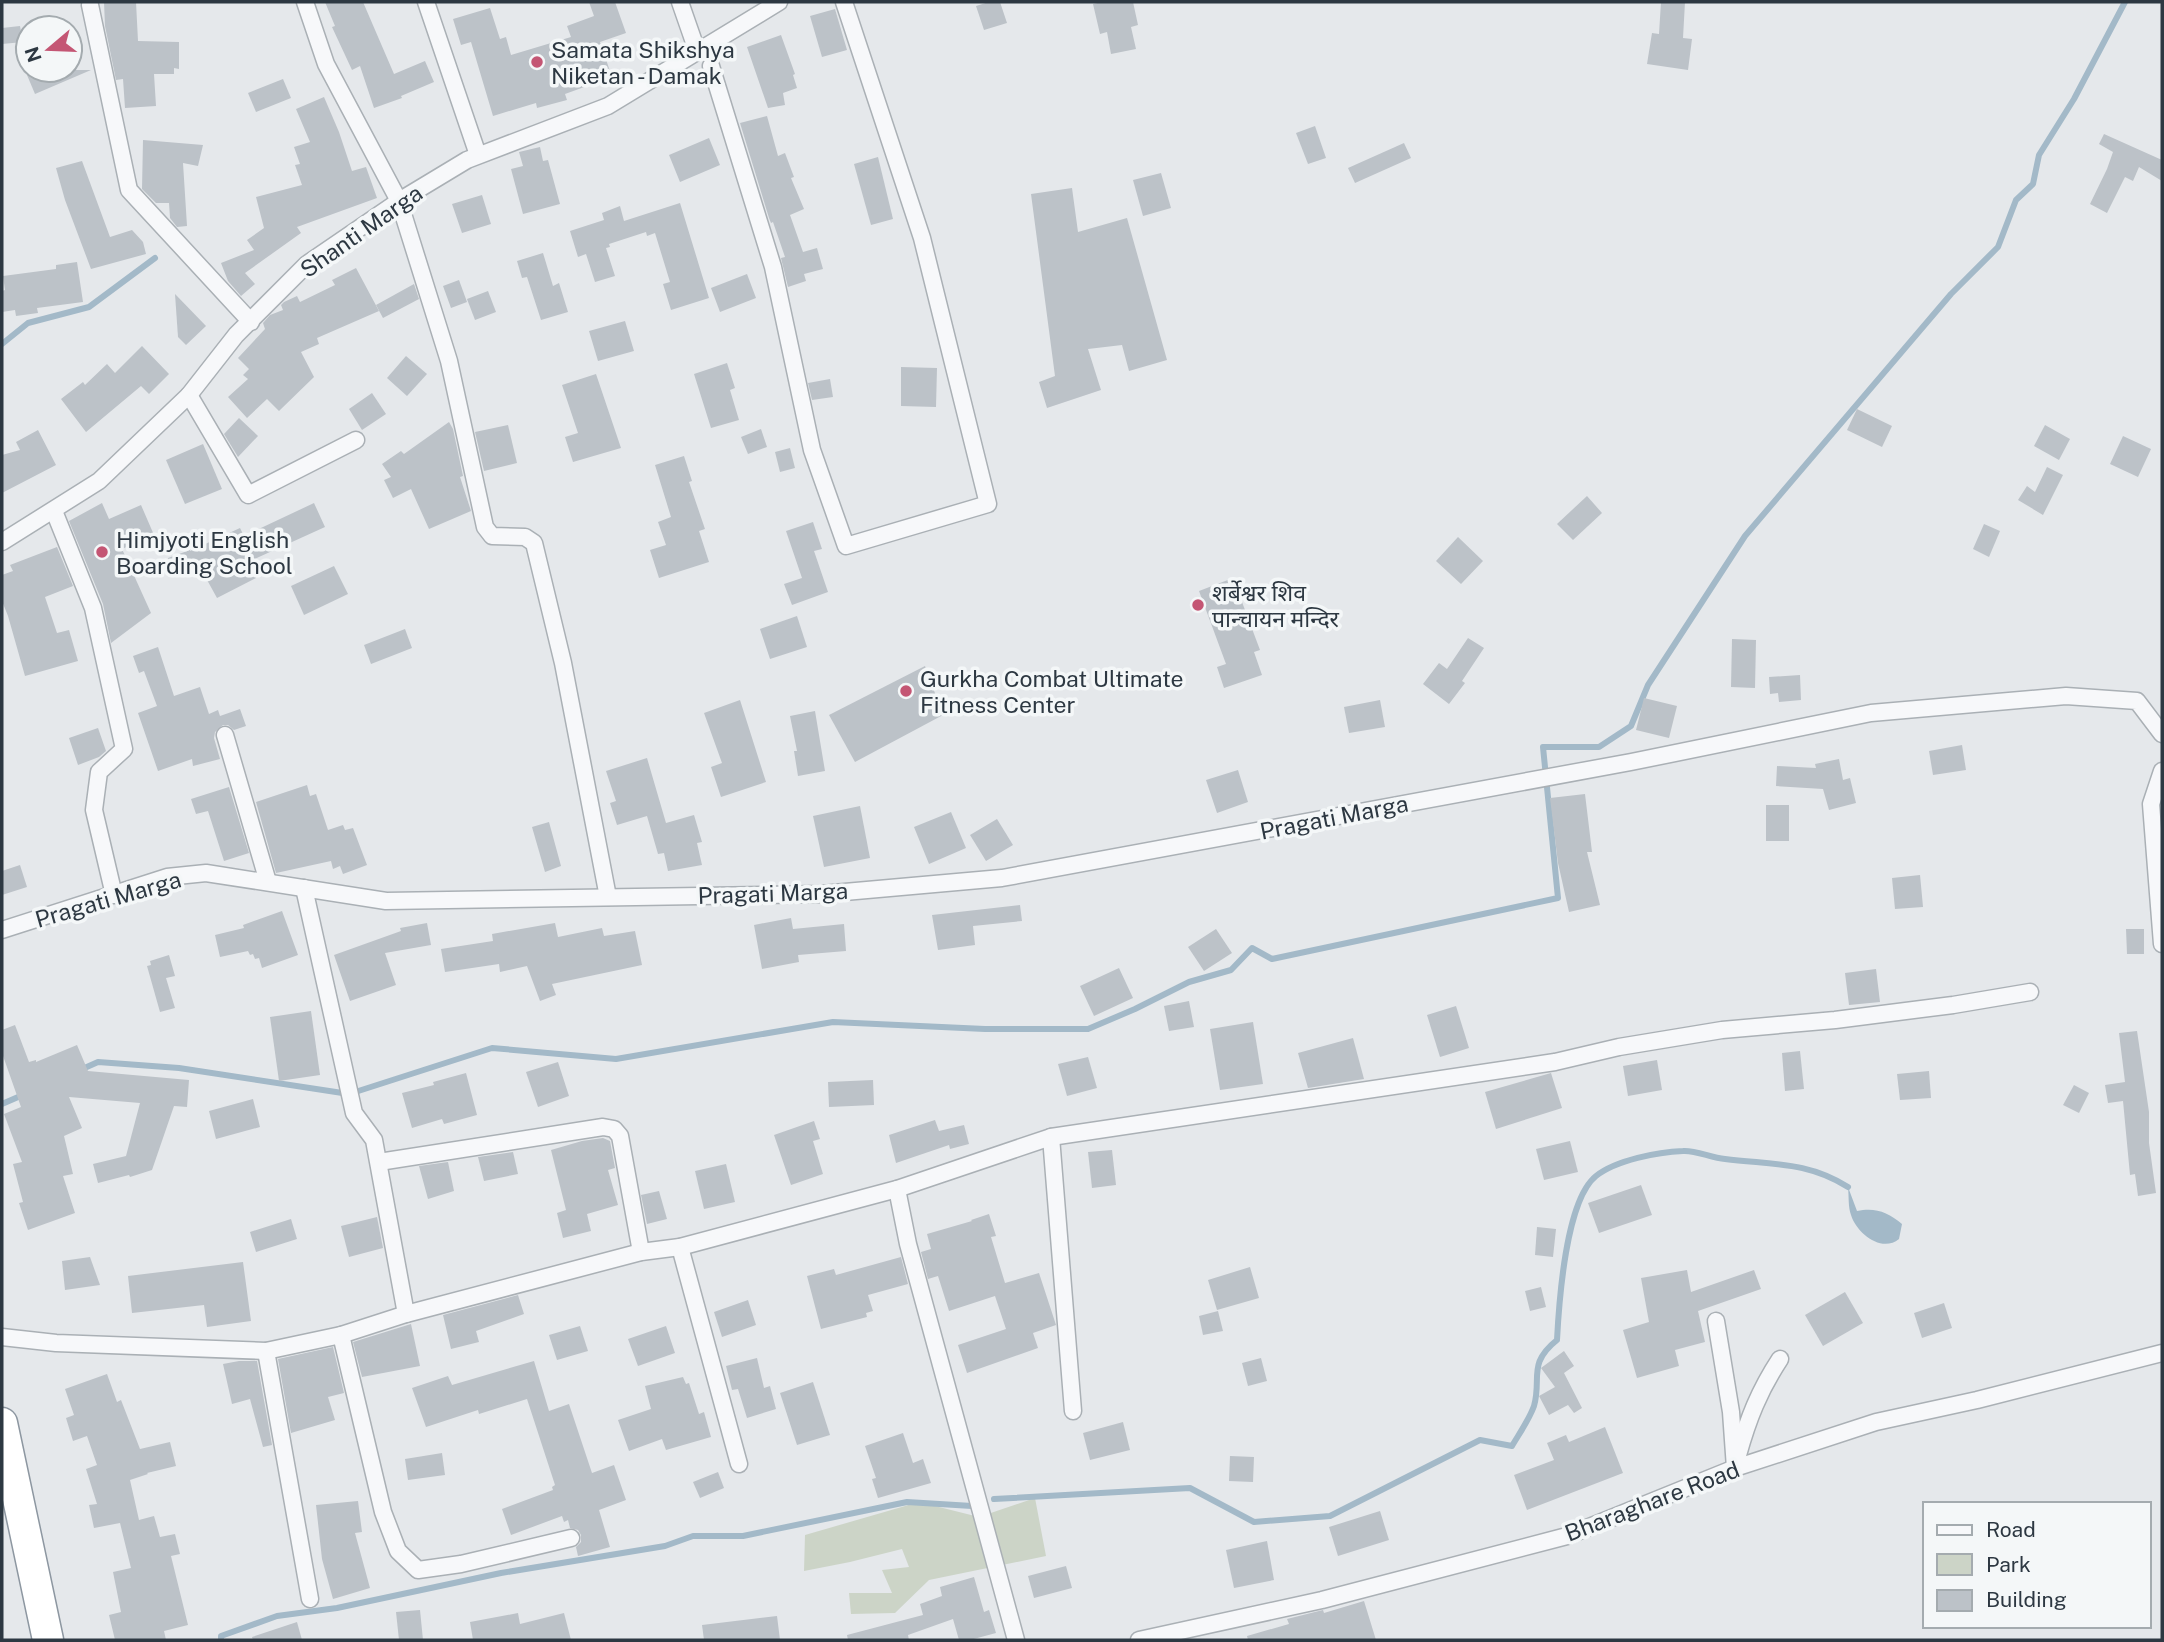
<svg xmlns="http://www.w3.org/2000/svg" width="2164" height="1642" font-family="'Public Sans','Noto Sans Devanagari',sans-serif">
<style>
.green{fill:#ccd4c7}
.water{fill:#a3b9c8}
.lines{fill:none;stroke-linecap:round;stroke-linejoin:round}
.stream{stroke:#a3b9c8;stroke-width:6}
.building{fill:#bcc2c8}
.street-casing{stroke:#aab0b5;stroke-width:19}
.highway-casing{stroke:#8d97a1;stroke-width:33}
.street{stroke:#f7f8fa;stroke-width:16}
.highway{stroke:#fff;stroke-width:30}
.poi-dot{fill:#c45674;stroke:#f4f7f8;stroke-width:2.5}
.labels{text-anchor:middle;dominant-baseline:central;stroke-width:7;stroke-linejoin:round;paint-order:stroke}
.poi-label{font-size:23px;fill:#2d3842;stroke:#f4f7f8;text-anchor:start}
.street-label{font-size:23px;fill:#2d3842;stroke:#f4f7f8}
</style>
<rect width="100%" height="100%" fill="#e5e8eb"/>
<polygon class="green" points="1035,1498 1046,1556 929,1580 895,1613 851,1614 849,1593 892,1593 882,1570 909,1567 902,1549 850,1562 804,1571 805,1535 919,1502 979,1517"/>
<path class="water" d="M1848 1187 1857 1211C1875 1207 1888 1212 1902 1224L1899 1239C1882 1253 1857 1234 1851 1215 1848 1207 1849 1196 1848 1187Z"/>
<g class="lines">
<g class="stream">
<polyline points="2,344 28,323 89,307 155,258"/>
<polyline points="80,1070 98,1062 179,1068 349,1094 492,1048 616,1059 833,1022 985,1029 1088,1029 1135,1009 1189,982 1231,970 1252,948 1272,959 1558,898 1543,747 1599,747 1631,726 1648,685 1745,536 1951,294 1998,247 2016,200 2033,184 2039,155 2074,99 2125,2"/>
<polyline points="2,1104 25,1094"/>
<path d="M994 1499 1190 1488 1254 1522 1330 1516 1480 1440 1512 1446C1519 1434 1529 1420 1534 1406 1542 1378 1527 1364 1557 1340 1559 1302 1566 1200 1596 1176 1616 1160 1658 1152 1683 1151 1696 1150 1711 1158 1725 1159 1771 1165 1807 1161 1848 1187"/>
<polyline points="221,1640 221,1636 277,1616 337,1608 501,1573 665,1546 693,1536 743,1536 907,1502 972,1506"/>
</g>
</g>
<g class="building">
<polygon points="104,2 136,2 138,41 179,42 179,69 174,68 174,74 154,74 156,106 125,108 123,79 116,80 105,26"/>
<polygon points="325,2 363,2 394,74 425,61 434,82 401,96 402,98 374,108 360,66 352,70 332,27 335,26"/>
<polygon points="589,2 615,2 626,33 600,42 612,77 565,94 567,100 537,108 536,103 493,116 471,42 461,45 453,19 490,8 500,39 506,37 511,55 571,37 567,26 594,16"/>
<polygon points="989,2 1000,2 1007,23 984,30 976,6"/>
<polygon points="1102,2 1133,2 1138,25 1131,27 1136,49 1111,54 1107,32 1100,34 1093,4"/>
<polygon points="1661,2 1685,2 1683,38 1692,39 1688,70 1647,64 1652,33 1659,34"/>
<polygon points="835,9 847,50 822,57 810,16"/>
<polygon points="20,26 23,42 2,44 2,28"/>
<polygon points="781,35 795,74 793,75 797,88 783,93 785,105 768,108 747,47"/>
<polygon points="39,70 91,70 35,94 27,75"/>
<polygon points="283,79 291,98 256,112 248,93"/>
<polygon points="324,97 339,132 352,171 366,167 377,198 297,227 301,233 245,273 255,284 241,296 228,281 221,263 254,250 247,240 264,228 256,197 302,185 295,165 300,164 294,147 310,142 296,109"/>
<polygon points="767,116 778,156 785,153 794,177 791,178 804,209 790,215 803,252 817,248 823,269 804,274 806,281 788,287 781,258 785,257 773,222 771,223 769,218 740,123"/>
<polygon points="1315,126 1326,158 1308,164 1296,133"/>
<polygon points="2104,134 2162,160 2162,181 2139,167 2133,181 2125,177 2107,213 2090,204 2107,169 2113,152 2099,144"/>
<polygon points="709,138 720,165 680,182 669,155"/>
<polygon points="143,140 203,145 198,166 183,163 187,226 177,227 170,218 169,203 156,203 142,189"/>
<polygon points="1404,143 1411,158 1355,183 1348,168"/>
<polygon points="540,147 543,161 548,160 560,204 523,214 511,169 523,166 519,152"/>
<polygon points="878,157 893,219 871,225 854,164"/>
<polygon points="82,161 110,237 132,230 143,242 146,254 91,269 65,200 56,168"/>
<polygon points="1161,173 1171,208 1143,216 1133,180"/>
<polygon points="1072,188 1078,232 1127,218 1167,360 1129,371 1122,345 1088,349 1101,390 1047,408 1039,382 1055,376 1031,194"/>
<polygon points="482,195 491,224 462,233 452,204"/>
<polygon points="680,203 709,298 671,310 663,284 670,282 655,233 647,236 646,232 609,244 610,247 606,248 615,276 595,282 586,254 578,257 570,231 604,220 602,213 620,206 624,221"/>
<polygon points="543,253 553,286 559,283 568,312 541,320 527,277 522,278 517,261"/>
<polygon points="77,262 83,302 37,308 38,313 16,316 15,310 2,312 2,291 5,290 3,276 56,269 56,265"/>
<polygon points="356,268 379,311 317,338 319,344 301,352 314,377 279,411 267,399 247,418 228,397 248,379 243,375 249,369 238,358 265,329 263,323 270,315 283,310 281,305 284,302 297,296 300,302 335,285 332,280"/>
<polygon points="747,274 756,298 720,312 711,288"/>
<polygon points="459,280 467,302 451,308 443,286"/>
<polygon points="414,284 419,299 383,318 376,305"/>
<polygon points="488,291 496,312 475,320 467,299"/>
<polygon points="175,294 206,326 186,345 178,337"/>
<polygon points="625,321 634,351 598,361 589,331"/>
<polygon points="142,346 169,374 149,394 141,386 86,432 61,399 83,382 85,385 107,364 115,373"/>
<polygon points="406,356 427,374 407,396 387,378"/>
<polygon points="727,363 735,388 730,390 739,420 711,428 694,374"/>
<polygon points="901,367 937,368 936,407 901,406"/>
<polygon points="596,374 621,448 573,462 565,437 578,433 562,385"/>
<polygon points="830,379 833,397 812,400 808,383"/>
<polygon points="372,393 386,414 362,430 349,409"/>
<polygon points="1857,409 1892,426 1882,447 1847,430"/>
<polygon points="239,418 258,436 238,457 224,434"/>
<polygon points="449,422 453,429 463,476 460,477 471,511 429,529 411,489 393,498 384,480 391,477 382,464 401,451 404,454"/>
<polygon points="508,425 517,463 484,471 475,432"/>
<polygon points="2045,425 2070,439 2059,460 2034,446"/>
<polygon points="761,429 767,447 748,454 741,437"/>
<polygon points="38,430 56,465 2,493 2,455 20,450 16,442"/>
<polygon points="2123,436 2151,449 2138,477 2110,464"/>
<polygon points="203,444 222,489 185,504 166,460"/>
<polygon points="790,448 795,468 780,472 775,452"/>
<polygon points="684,456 692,481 689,482 705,529 699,531 709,562 659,578 650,550 666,545 658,522 671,517 655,465"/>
<polygon points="2047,467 2063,475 2043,515 2018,500 2027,486 2035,492"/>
<polygon points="1587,496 1602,513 1573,540 1557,524"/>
<polygon points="102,503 109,519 141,505 154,535 122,549 151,613 111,643 103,604 69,521"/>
<polygon points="314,503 325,527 248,562 256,578 217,598 201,569 188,575 185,568 174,573 168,558 190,550 190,551 240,528 244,536"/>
<polygon points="813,522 822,549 814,551 828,592 792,605 784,584 802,578 786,531"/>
<polygon points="1984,524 2000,531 1989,557 1973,549"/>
<polygon points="1458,537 1483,561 1461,584 1436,561"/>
<polygon points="57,547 73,586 45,597 57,633 69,630 78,661 25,676 8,616 2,601 2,575 13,571 10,565"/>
<polygon points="334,566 348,594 304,615 291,586"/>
<polygon points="1233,578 1260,650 1254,652 1262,675 1224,688 1217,667 1226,664 1199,591"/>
<polygon points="797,616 807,647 770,659 760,629"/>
<polygon points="405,629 412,648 371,664 364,645"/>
<polygon points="1468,638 1484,648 1462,681 1465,683 1449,704 1423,684 1439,663 1447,669"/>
<polygon points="1732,639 1756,640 1755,688 1731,687"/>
<polygon points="158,647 174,696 200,687 209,714 218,710 220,716 240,709 246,726 234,730 228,725 223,725 215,732 214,738 220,759 193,766 192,759 158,771 138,713 157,706 144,671 139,673 133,656"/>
<polygon points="925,666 943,715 855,762 829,715"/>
<polygon points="1800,675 1801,700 1779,702 1778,693 1770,694 1769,677"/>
<polygon points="1644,698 1677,706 1669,738 1636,730"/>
<polygon points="740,700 766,782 721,797 711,767 722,763 704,713"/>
<polygon points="1380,700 1385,727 1349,733 1344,707"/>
<polygon points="815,711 825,771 798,776 794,751 797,751 790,716"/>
<polygon points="98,728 106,751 99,757 78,765 69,738"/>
<polygon points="1962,745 1966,770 1933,775 1929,751"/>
<polygon points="647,758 666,823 694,815 702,842 697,843 702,865 668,871 664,853 658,854 647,816 617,825 610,803 616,801 606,771"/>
<polygon points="1839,759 1843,780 1850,778 1856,803 1829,810 1823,789 1776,786 1777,766 1816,768 1815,764"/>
<polygon points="1238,770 1248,802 1217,813 1206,780"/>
<polygon points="307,785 310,796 316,794 328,830 343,825 345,830 353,828 367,865 343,874 340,866 333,869 331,861 276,873 256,802"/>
<polygon points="229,787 249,853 224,861 208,811 196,814 191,799"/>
<polygon points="1585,794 1592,852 1587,852 1600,905 1569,912 1558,863 1550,798"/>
<rect x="1766" y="805" width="23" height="36"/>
<polygon points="860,806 870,858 824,867 813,816"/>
<polygon points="951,812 966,848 929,864 914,827"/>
<polygon points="997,819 1013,845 986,861 970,835"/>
<polygon points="549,822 561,866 545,872 532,827"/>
<polygon points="20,865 27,887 2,895 2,871"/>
<polygon points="1920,875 1923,907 1895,909 1892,878"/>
<polygon points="1020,905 1022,921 973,926 975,945 938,950 932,915"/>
<polygon points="282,911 298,955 262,968 259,958 255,959 253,954 250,955 248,951 220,957 215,935 244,928 243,925"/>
<polygon points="791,918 793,929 844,924 846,951 798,955 799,962 762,969 754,925"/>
<polygon points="427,923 431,945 385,953 396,985 350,1001 334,955 401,931 400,928"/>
<polygon points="555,923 558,937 602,928 604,936 635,931 642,965 552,984 556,995 540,1001 527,966 500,972 499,964 445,972 441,949 493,941 492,934"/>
<polygon points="1216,929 1232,953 1204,971 1188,947"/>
<polygon points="2126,929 2144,929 2144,954 2127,954"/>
<polygon points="169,955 175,976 166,978 175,1008 160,1012 147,966 151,965 150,961"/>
<polygon points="1119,968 1133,998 1094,1016 1080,986"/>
<polygon points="1876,969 1880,1002 1849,1005 1845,973"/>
<polygon points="1189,1001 1194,1027 1169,1031 1164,1006"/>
<polygon points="1456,1006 1469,1048 1440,1057 1427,1015"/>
<polygon points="311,1011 320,1075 279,1081 270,1017"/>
<polygon points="1253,1022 1263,1084 1220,1090 1210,1029"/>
<polygon points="15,1025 29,1062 36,1060 36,1062 77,1045 88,1071 189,1080 187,1107 174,1106 152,1170 130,1177 129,1175 98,1183 93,1164 126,1156 140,1103 69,1097 82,1128 64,1136 73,1174 63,1176 75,1213 28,1230 19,1203 23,1202 13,1164 22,1162 4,1114 21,1107 2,1053 2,1030"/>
<polygon points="2137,1031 2149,1112 2149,1143 2156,1193 2138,1196 2135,1174 2130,1175 2123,1101 2108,1103 2105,1085 2125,1082 2119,1033"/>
<polygon points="1353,1038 1364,1079 1308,1088 1298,1053"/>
<polygon points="1800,1051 1804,1089 1785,1091 1782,1053"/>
<polygon points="1088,1057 1097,1088 1067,1096 1058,1064"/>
<polygon points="1657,1060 1662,1090 1628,1096 1623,1066"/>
<polygon points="558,1062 569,1096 538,1107 526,1072"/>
<polygon points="1929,1071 1931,1098 1900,1100 1897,1074"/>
<polygon points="466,1073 477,1115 444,1124 442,1119 412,1128 402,1093 434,1085 433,1082"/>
<polygon points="1551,1073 1562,1108 1496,1129 1485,1092"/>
<polygon points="873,1080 874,1105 829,1107 828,1082"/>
<polygon points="2074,1085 2089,1093 2079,1113 2063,1105"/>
<polygon points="253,1099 260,1127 216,1139 209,1111"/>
<polygon points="935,1120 939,1131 964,1125 969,1144 950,1149 949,1145 896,1163 889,1135"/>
<polygon points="814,1121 820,1139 813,1141 823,1174 791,1185 774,1135"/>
<polygon points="603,1138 610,1141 615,1168 608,1170 618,1205 587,1214 591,1231 563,1238 557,1213 566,1210 551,1150 582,1141"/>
<polygon points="1570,1141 1578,1172 1544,1180 1536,1149"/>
<polygon points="1112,1150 1116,1185 1092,1188 1088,1152"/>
<polygon points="513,1152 518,1174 484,1181 478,1157"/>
<polygon points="448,1162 454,1191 428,1199 419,1166"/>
<polygon points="726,1164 735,1202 704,1209 695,1171"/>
<polygon points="1641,1185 1652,1215 1599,1233 1588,1203"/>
<polygon points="659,1191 667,1219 647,1224 641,1195"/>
<polygon points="989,1214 996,1236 991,1237 1005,1283 1039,1273 1056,1325 1033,1333 1038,1348 967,1373 958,1345 1006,1329 995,1296 949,1311 938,1276 928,1279 921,1252 931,1249 927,1234 972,1221 971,1220"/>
<polygon points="377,1217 383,1248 349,1257 341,1226"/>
<polygon points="291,1219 297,1239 256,1252 250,1232"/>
<polygon points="1537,1227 1556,1229 1553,1257 1535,1255"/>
<polygon points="90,1257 100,1285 65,1290 62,1261"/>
<polygon points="901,1257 908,1284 868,1295 873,1311 866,1313 867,1317 821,1329 807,1276 834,1269 836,1275"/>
<polygon points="243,1262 251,1321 207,1327 204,1305 132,1313 128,1276"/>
<polygon points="1250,1267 1259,1298 1217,1310 1208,1280"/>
<polygon points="1687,1270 1691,1292 1754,1270 1761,1289 1698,1311 1705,1342 1675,1350 1679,1366 1637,1378 1623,1330 1649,1322 1641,1278"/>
<polygon points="1541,1287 1546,1307 1530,1311 1525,1291"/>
<polygon points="1845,1292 1863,1323 1823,1346 1805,1315"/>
<polygon points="518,1295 524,1314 476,1331 479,1342 451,1349 443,1315"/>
<polygon points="748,1300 756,1325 722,1337 714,1312"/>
<polygon points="1944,1303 1952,1328 1922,1338 1914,1313"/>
<polygon points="1218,1311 1223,1331 1203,1335 1199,1316"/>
<polygon points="411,1324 420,1366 362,1377 353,1342"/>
<polygon points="580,1326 588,1351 557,1360 549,1335"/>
<polygon points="666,1326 675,1353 638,1366 628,1339"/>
<polygon points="333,1347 344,1393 328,1397 335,1420 291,1433 278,1359"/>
<polygon points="1564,1351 1574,1366 1564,1373 1582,1408 1574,1413 1568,1405 1549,1415 1539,1396 1555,1387 1541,1368"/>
<polygon points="757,1358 764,1388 770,1386 776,1409 747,1418 738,1389 732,1390 726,1366"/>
<polygon points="1261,1358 1267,1381 1248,1386 1242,1363"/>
<polygon points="239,1361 257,1361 272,1445 263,1447 250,1399 232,1404 223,1364"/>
<polygon points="534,1361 549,1411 569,1404 592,1473 614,1465 626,1500 599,1510 610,1547 578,1556 576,1547 581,1542 581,1535 578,1530 570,1528 568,1520 564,1522 562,1516 511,1535 502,1509 553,1490 552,1487 555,1485 527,1399 479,1414 478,1410 426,1427 412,1388 448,1376 452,1385"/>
<polygon points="107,1374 117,1402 121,1400 140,1449 170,1442 176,1466 147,1473 148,1474 130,1480 139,1520 154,1516 160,1537 175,1534 180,1554 171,1556 188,1625 164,1631 166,1640 115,1640 109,1615 121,1612 113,1572 131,1568 120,1523 94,1528 89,1505 97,1504 86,1469 97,1465 87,1436 73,1441 66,1418 74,1415 65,1389"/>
<polygon points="683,1377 686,1384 689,1383 699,1414 704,1412 711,1437 666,1450 662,1439 629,1451 618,1420 651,1409 645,1386"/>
<polygon points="813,1382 830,1435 797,1445 780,1393"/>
<polygon points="1123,1422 1130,1450 1090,1460 1083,1433"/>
<polygon points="1605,1427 1623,1473 1527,1510 1514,1475 1554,1460 1547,1443 1566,1435 1569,1442"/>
<polygon points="903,1433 913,1463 923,1459 931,1483 878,1498 872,1479 876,1478 865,1446"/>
<polygon points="442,1453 445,1475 408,1480 405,1459"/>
<polygon points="1230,1456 1254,1457 1253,1482 1229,1481"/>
<polygon points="718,1472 724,1488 700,1498 693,1482"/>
<polygon points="358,1501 362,1532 355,1533 370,1588 333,1599 322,1559 316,1505"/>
<polygon points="1380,1511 1389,1540 1338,1556 1329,1527"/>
<polygon points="1267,1541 1274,1580 1234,1588 1226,1550"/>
<polygon points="1066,1566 1072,1588 1034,1598 1028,1576"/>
<polygon points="974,1577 984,1612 989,1610 996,1633 970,1640 959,1640 953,1619 908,1635 909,1640 848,1640 847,1635 923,1615 920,1604 942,1596 940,1587"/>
<polygon points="1364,1601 1376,1640 1248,1640 1247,1636 1289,1624 1287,1619 1323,1610 1324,1613"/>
<polygon points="420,1610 423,1640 399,1640 396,1612"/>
<polygon points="518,1613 520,1624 564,1613 571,1640 473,1640 470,1622"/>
<polygon points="777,1616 780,1640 704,1640 702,1625"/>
<polygon points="297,1622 302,1640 253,1640 252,1637"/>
</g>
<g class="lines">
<g class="street-casing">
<g id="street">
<polyline points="305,2 326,64 399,201 449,361 485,527 492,536 525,537 534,543 563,663 608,897"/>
<polyline points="426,2 478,155"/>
<polyline points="680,2 696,48"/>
<polyline points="90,5 129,190 251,322"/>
<polyline points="711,66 773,267 812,450 846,546 988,504 922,238 844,2"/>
<polyline points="189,395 248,495 356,440"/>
<polyline points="54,511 93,608 124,749 99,772 94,810 114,895"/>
<polyline points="2,542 99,481 189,395 236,335 307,264 399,201 467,160 608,106 779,2"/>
<polyline points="225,735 268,882"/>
<polyline points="2162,771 2151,804 2162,944"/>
<polyline points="304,888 354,1113 374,1140 406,1314"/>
<polyline points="2,930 167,877 206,873 386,901 822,894 1002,878 1631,762 1871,713 2066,696 2137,701 2162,734"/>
<polyline points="1051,1137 1073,1411"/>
<polyline points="379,1162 603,1127 614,1129 620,1136 641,1252"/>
<polyline points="897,1189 908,1244 1016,1640"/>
<polyline points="680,1247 739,1464"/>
<polyline points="1716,1321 1731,1412 1735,1468"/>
<polyline points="341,1335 383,1512 398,1551 418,1570 461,1564 571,1538"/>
<polyline points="2,1337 56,1343 266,1351 341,1335 406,1314 641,1252 680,1247 897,1189 1051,1137 1555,1062 1619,1047 1722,1030 1835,1020 1953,1005 2030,992"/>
<polyline points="266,1351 310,1599"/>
<path d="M1738 1455C1748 1419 1759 1391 1780 1359"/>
<polyline points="1139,1640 1322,1600 1567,1536 1735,1468 1876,1422 1977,1400 2162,1353"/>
</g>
</g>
<g class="highway-casing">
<polyline id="highway" points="2,1423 48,1640"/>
</g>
<use href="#street" class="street"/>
<use href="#highway" class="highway"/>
</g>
<g class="poi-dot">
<circle cx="537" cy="62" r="7"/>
<circle cx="102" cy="552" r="7"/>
<circle cx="1198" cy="605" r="7"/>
<circle cx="906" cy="691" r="7"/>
</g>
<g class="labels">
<g class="poi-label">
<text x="551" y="49">Samata Shikshya<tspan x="551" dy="26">Niketan - Damak</tspan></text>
<text x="116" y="539">Himjyoti English<tspan x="116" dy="26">Boarding School</tspan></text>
<text x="1212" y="592">शर्बेश्वर शिव<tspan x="1212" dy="26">पान्चायन मन्दिर</tspan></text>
<text x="920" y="678">Gurkha Combat Ultimate<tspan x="920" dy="26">Fitness Center</tspan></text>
</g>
<g class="street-label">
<text transform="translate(361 231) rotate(-35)">Shanti Marga</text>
<text transform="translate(1334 817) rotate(-11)">Pragati Marga</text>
<text transform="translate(773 893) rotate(-2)">Pragati Marga</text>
<text transform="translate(108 899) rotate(-16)">Pragati Marga</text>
<text transform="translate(1652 1501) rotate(-21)">Bharaghare Road</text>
</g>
</g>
<rect width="2164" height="1642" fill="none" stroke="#2d3842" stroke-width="7"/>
<rect x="1923" y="1502" width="228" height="126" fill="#f4f7f8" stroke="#a4abaf" stroke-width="2"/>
<rect x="1937" y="1525" width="35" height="10" fill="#f7f8fa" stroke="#a4abaf" stroke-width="2"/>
<text x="1986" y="1537" font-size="21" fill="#2d3842">Road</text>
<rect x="1937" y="1554" width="35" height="21" fill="#ccd4c7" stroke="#a4abaf" stroke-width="2"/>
<text x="1986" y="1572" font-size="21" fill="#2d3842">Park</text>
<rect x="1937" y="1590" width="35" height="21" fill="#bcc2c8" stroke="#a4abaf" stroke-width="2"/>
<text x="1986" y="1607" font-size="21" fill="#2d3842">Building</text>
<g transform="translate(49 49) rotate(251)"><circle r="33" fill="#f4f7f8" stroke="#a4abaf" stroke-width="2"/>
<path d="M0-5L12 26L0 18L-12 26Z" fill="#c45674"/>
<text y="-10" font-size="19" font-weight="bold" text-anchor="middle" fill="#2d3842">N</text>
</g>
</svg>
